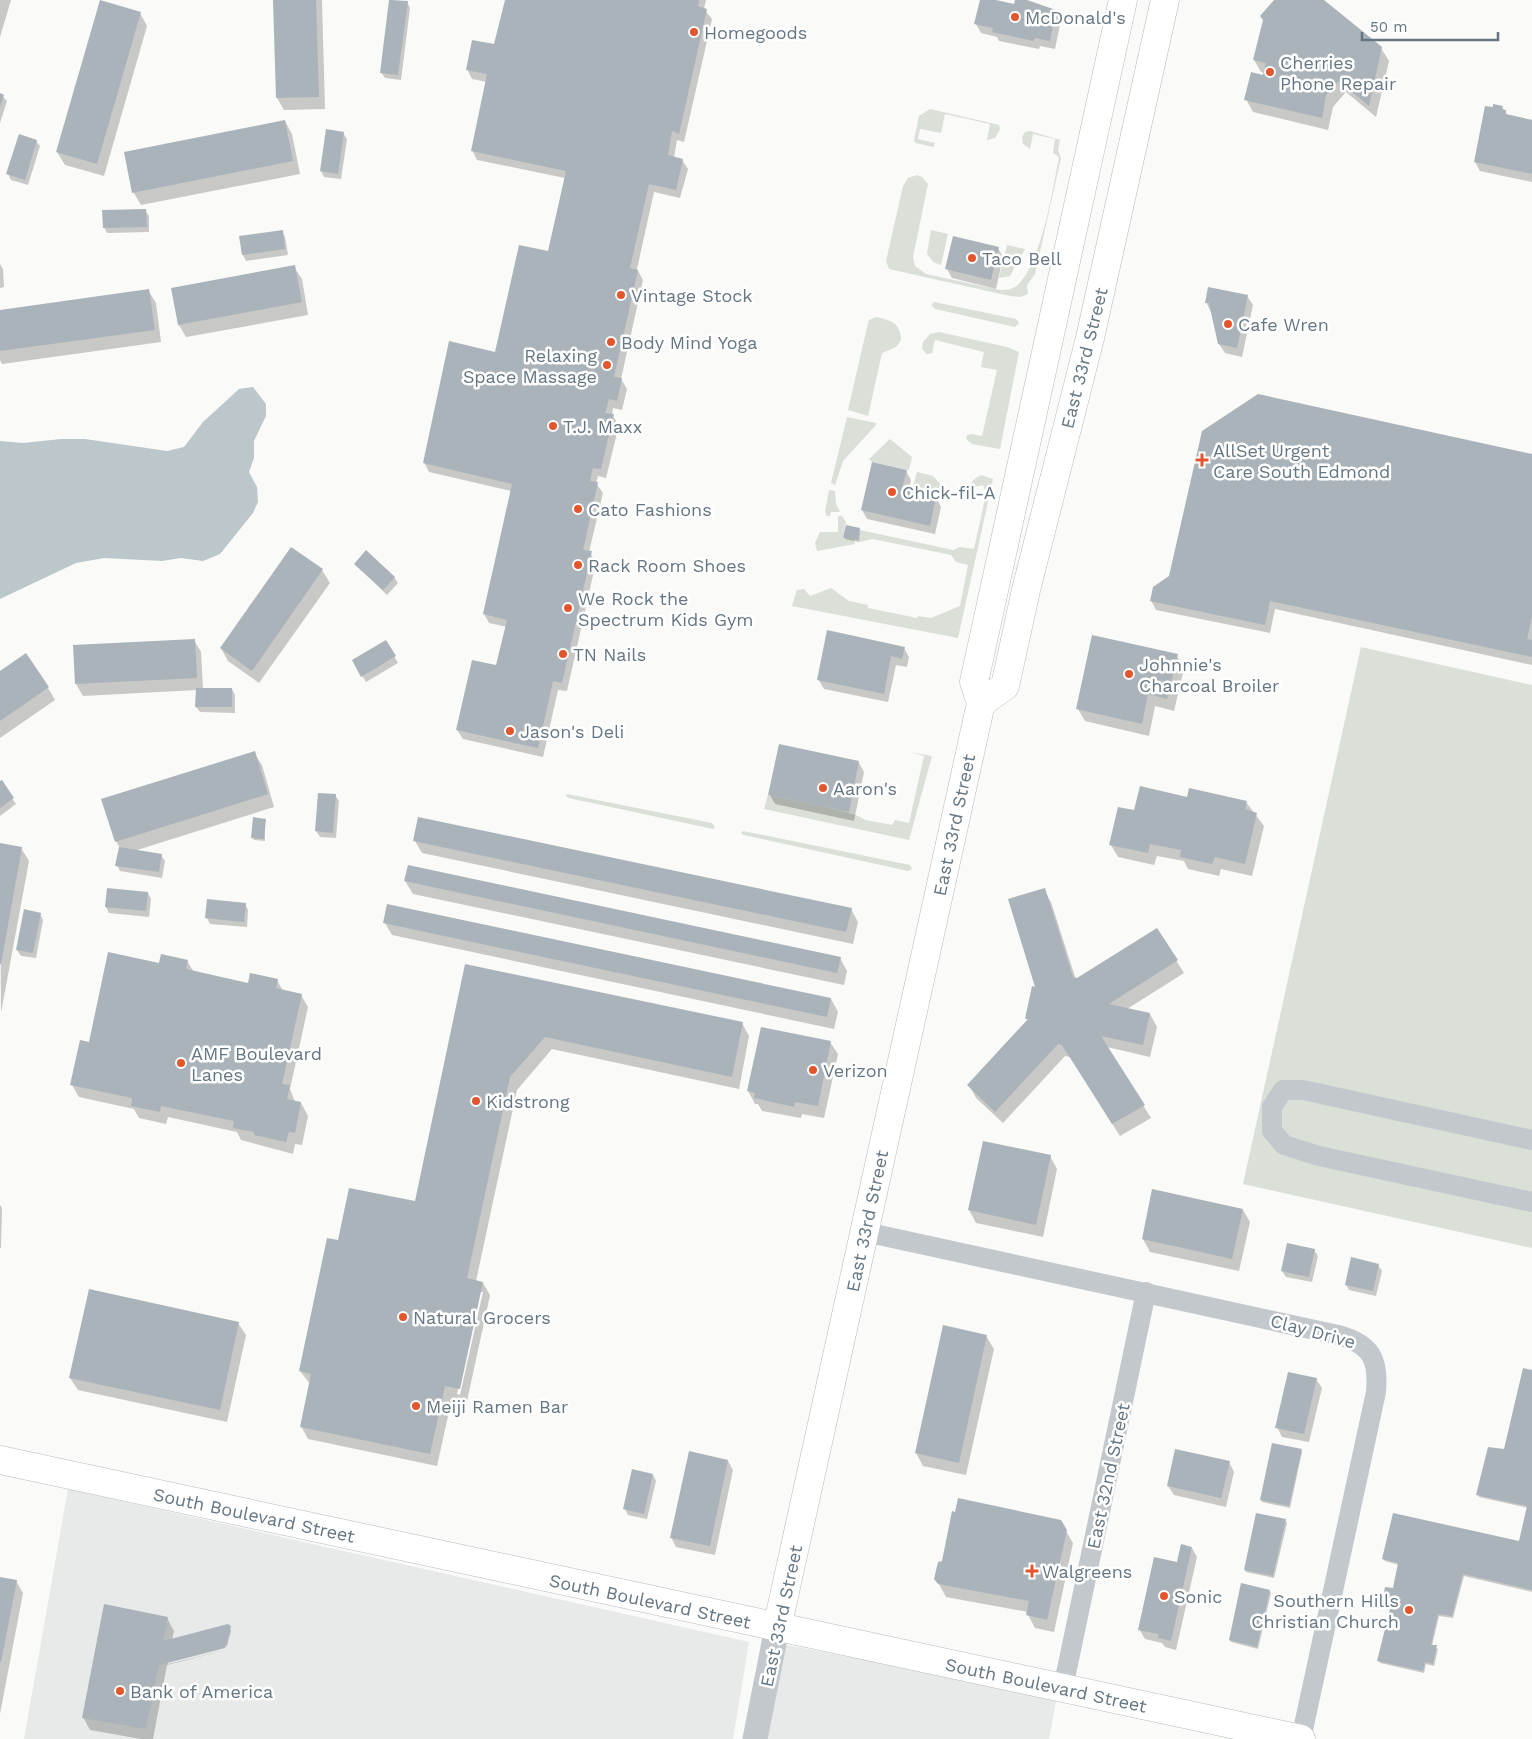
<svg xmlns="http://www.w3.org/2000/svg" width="1532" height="1739" font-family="'Work Sans',sans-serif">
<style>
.built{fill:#e8e9e9}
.green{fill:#dadfd7}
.water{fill:#bbc7cb}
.shadow{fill:#0003;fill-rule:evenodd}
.building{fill:#aab3b9}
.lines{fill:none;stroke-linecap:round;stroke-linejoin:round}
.secondary-casing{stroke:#b3babf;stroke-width:29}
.minor{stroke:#c3c8cc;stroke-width:20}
.tertiary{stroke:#c3c8cc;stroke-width:25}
.secondary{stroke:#fff;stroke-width:28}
.poi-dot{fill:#e4572e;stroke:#fff;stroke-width:2}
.labels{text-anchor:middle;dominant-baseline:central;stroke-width:5;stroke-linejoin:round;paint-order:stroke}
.poi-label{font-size:18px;fill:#657683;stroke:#fff;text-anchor:start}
.street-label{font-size:18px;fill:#657683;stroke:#fff}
</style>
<rect width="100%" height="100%" fill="#fafaf8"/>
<g class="built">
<polygon points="68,1489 749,1642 733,1739 24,1739"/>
<polygon points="782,1644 1057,1697 1049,1739 765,1739"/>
</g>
<g class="green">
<polygon points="930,109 999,125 1000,129 995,138 987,140 990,124 945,114 941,133 920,129 918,139 935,143 933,147 916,143 914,140 919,116"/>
<path d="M1030 131 1060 140 1058 150 1061 158 1035 274 1027 285 1028 294 1020 297 1010 296 889 269 886 261 903 186 908 178 917 175 922 177 928 184 913 257 915 266 926 274 1000 290C1005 290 1010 290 1015 287 1041 268 1053 188 1059 157L1053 153 1055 139 1033 134 1030 149 1023 144 1022 137 1025 132Z"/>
<polygon points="931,230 948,234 941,265 933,262 927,254"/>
<polygon points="1007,245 1025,249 1010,276 999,278"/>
<polygon points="934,302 1016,319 1019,323 1015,327 935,309 931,305"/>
<path d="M876 317C890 320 901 323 901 340L896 347 882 353 868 416 848 410 868 323 869 320Z"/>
<polygon points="939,332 1007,347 1019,352 1000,449 972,444 967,440 966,436 971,434 982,436 997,370 981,367 984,352 935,340 932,353 927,354 922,349 923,342 930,334"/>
<polygon points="847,417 876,423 876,425 843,461 835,485 831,483"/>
<polygon points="890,439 912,457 909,470 872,462 869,459"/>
<polygon points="917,472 933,476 952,496 913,486"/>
<path d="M981 475 993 479 958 638 792 606 797 590 804 589 810 596 831 588 849 601 868 605V608L917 618 918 616 931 618 960 606 968 565 956 562 951 555 873 539 860 542 858 540 860 530 953 550 960 547 974 549 986 494 983 485 970 488C971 480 975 479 981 475Z"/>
<polygon points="829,490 835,491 836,504 840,512 831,512 830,516 827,516 825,512"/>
<polygon points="838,516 842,516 846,522 843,536 854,539 855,544 817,551 815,543 820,532 838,532"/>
<polygon points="1361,647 1532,685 1532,1248 1243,1184"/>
<path d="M909 752 932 756 909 840 764 809 768 795C784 799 860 812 865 820L892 825 895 820 909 823 924 756Z"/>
<polygon points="567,794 712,823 715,827 713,829 569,798 566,796"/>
<polygon points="743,831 910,865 912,869 908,871 744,835 741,833"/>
</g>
<polygon class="water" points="253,387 266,404 266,416 254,441 254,458 249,472 257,487 258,502 253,513 220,554 203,561 181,558 162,561 104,558 76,563 0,599 0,441 23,443 61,439 85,439 167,451 184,447 203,422 239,389"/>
<g class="shadow">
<polygon points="0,0 11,0 0,37"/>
<polygon points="275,0 322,0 325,109 284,110 277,98"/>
<polygon points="391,0 407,2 410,8 401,80 385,78 381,72"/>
<polygon points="506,0 706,0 704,9 712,19 684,142 677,140 674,158 682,160 688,169 680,198 654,192 637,269 643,280 621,379 627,389 622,410 613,408 612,415 619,425 606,478 598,476 596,483 603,493 589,552 596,562 567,691 558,690 543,757 463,739 457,730 497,666 507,627 489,623 484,614 511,491 429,472 424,462 496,353 549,252 565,178 477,160 472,150 487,82 472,79 467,69 495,46"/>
<polygon points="981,0 1015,6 1016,0 1021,0 1055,11 1061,20 1055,49 1040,46 1039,49 999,41 997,37 981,33 976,24"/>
<polygon points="1275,0 1322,0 1381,48 1389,61 1376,117 1346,92 1333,107 1328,130 1253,112 1246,99 1264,76 1265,73 1261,72 1254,60 1264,21"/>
<polygon points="140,13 147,26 104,176 65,165 57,152"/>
<polygon points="0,94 7,101 0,123"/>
<polygon points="1502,107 1508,116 1532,120 1532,182 1480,171 1475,162"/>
<polygon points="285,121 292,134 300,174 141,205 134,193 126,153"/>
<polygon points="343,133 347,139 341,179 324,177 321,171"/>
<polygon points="36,141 40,146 28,185 11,180 8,174"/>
<polygon points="145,210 149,216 149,232 107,233 104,227"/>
<polygon points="282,231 285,237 288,255 246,261 243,255 241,237"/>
<polygon points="998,248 1003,257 996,289 952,278 947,269"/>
<polygon points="0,264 3,269 4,287 0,288"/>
<polygon points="294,267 302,279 308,315 186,337 179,325 173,289"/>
<polygon points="148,290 156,303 161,342 2,364 0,360 0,311"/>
<polygon points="1247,296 1253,305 1242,357 1225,353 1219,344 1211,312 1206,302"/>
<polygon points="1532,455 1532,665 1275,609 1270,633 1156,610 1151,600"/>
<polygon points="906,471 911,480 909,491 936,497 941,507 935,534 867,519 862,510"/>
<polygon points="860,529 859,542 845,539 844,536"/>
<polygon points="292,548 322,570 330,583 259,683 228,661 221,648"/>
<polygon points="355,564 394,577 398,583 387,595"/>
<polygon points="194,640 201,652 203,689 232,689 235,695 235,713 200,712 196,707 197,690 83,696 76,684"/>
<polygon points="386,642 398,663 366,682 353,661"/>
<polygon points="904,648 909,657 907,667 896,665 888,702 824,689 818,679"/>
<polygon points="1177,656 1184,668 1174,711 1155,706 1149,736 1085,721 1078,709"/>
<polygon points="0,673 48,688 55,700 0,738"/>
<polygon points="254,753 262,765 274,807 134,851 161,855 165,861 162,878 120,871 117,865 120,848 116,841"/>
<polygon points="859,763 864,772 854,821 775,804 770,795"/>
<polygon points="0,783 16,804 0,816"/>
<polygon points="335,795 339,801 336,838 320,837 316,831"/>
<polygon points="1246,802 1264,826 1252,876 1221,869 1219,876 1188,869 1184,861 1157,856 1154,865 1118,857 1111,845 1135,812"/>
<polygon points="265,820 265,841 254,840 252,837"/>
<polygon points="415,841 851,909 858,922 853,944 422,853"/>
<polygon points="0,844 21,848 29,861 1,1013"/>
<polygon points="405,881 840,958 847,971 844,985 413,894"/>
<polygon points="1044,890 1051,902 1076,980 1156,929 1184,973 1127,1009 1150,1014 1157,1027 1150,1057 1107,1047 1151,1118 1120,1136 1070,1057 1065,1056 1003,1123 976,1098 969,1085 1028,1021 1027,1018 1037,988"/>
<polygon points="148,893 151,899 149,917 109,913 106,907"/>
<polygon points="245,904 248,910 247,927 210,924 207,918"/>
<polygon points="388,905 831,999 838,1012 834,1029 392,935 385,923"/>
<polygon points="40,914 43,920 36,958 21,956 17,950"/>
<polygon points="187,961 194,972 249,984 277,980 283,991 301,995 308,1007 290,1089 295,1102 301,1103 308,1116 302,1145 295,1144 293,1154 241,1140 237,1132 168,1117 166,1124 139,1118 134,1109 79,1097 72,1085 90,1043 160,964"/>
<path d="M466 965 742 1023 749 1036 739 1089 552 1049 517 1090 476 1281 483 1283 490 1295 467 1401 452 1398 437 1466 308 1439 301 1426 310 1384 300 1371 339 1241 416 1203ZM480 1292H483L460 1395 457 1394Z"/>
<polygon points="830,1042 838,1054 824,1118 802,1114 801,1118 762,1111 758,1104 755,1104 748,1091"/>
<polygon points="1050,1156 1057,1169 1043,1237 976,1223 969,1210"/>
<polygon points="0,1205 2,1208 1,1248 0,1248"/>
<polygon points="1243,1210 1250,1222 1239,1271 1150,1252 1143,1239"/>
<polygon points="1314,1250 1318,1256 1312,1282 1286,1277 1282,1271"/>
<polygon points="1378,1265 1382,1271 1376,1296 1349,1290 1346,1284"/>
<polygon points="238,1323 246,1335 227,1422 78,1390 70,1378"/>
<polygon points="986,1336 994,1349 966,1475 923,1466 916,1453"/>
<polygon points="1532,1371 1532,1592 1464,1576 1453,1618 1439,1616 1432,1646 1438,1649 1434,1666 1426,1664 1424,1673 1380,1663 1379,1661 1392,1607 1383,1603 1394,1590 1399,1565 1385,1561 1383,1559 1520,1542 1528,1508 1479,1497 1478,1495 1505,1451"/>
<polygon points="1316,1379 1322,1388 1309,1442 1282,1437 1277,1427"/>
<polygon points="1301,1450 1302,1452 1290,1508 1262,1502 1261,1499"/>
<polygon points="728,1461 733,1470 715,1555 676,1547 671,1537"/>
<polygon points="1229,1462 1234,1472 1226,1507 1174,1495 1168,1486"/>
<polygon points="653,1475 656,1481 647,1519 628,1515 625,1509"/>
<polygon points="1285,1520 1287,1523 1274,1578 1246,1572 1245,1570"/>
<polygon points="1060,1521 1073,1543 1054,1632 1035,1628 1028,1615 1028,1612 946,1597 936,1579"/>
<polygon points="1192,1548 1197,1557 1176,1650 1165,1647 1162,1643 1145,1639 1139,1629"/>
<polygon points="0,1578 16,1581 23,1593 0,1714"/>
<polygon points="1269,1591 1271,1593 1258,1649 1231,1642 1230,1640"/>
<polygon points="167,1618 174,1631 172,1640 230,1628 231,1631 227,1646 168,1661 168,1664 226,1650 167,1665 153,1739 141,1739 90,1730 83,1717"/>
</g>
<g class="building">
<polygon points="100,0 141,12 97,164 56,152"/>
<polygon points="273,0 316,0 319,97 276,98"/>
<polygon points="389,0 408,1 398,75 380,73"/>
<polygon points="505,0 699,0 698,6 707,9 679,134 672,131 668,155 683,159 676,190 649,184 630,268 638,270 614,377 622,378 617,401 609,399 605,413 614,414 601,469 593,468 590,481 598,482 583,550 592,551 562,683 553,681 538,748 456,730 472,660 496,665 507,620 483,614 512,484 423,463 449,341 495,352 519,245 548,251 566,171 471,151 487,74 466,70 472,40 494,44"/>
<polygon points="980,0 996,0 1014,4 1015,0 1027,0 1056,10 1050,41 1035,38 1034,41 992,32 993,28 974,24"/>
<polygon points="1274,0 1324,0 1382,47 1369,106 1339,81 1326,95 1322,118 1244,100 1251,72 1263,75 1266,63 1253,60 1263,20 1260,16"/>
<polygon points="0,93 4,95 0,107"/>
<polygon points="1493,104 1503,106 1502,109 1506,110 1506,114 1532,120 1532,174 1474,162 1485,106 1493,107"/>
<polygon points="285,120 293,161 132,193 124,152"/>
<polygon points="326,129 344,132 338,174 320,171"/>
<polygon points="19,134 37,140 25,180 6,174"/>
<polygon points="146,209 147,227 103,228 102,210"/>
<polygon points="283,230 285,249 242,255 239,236"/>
<polygon points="953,236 999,247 991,280 945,269"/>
<polygon points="295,265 302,302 178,325 171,288"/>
<polygon points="1208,287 1248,295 1237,348 1218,344 1209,303 1205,303"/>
<polygon points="149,289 155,330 0,351 0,310"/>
<polygon points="1258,394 1532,454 1532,617 1527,639 1532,640 1532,657 1270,601 1265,625 1150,601 1153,587 1169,576 1202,431"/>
<polygon points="872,462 907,470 902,488 936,496 930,526 861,510"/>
<polygon points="846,525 860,528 858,540 843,537"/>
<polygon points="291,547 323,569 252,671 220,648"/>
<polygon points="366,550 395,577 383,590 354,564"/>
<polygon points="827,630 905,647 902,659 891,656 884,694 817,680"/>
<polygon points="1092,635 1178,654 1167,699 1148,694 1142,724 1076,709"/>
<polygon points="195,639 197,678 75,684 73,645"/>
<polygon points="386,640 396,656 361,677 352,660"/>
<polygon points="26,653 49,687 0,721 0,671"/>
<polygon points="196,688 232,688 232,707 195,707"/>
<polygon points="779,744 859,761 849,812 768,795"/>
<polygon points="255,751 268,794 115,842 101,799"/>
<polygon points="2,780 14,798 0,808 0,781"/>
<polygon points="1140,786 1187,797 1189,788 1247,801 1245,809 1257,813 1245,864 1215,857 1212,864 1180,857 1181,850 1150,844 1148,853 1109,845 1118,807 1134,810"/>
<polygon points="318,793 336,794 333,833 315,831"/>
<polygon points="253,817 266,819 264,839 251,838"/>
<polygon points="418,817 852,908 846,932 413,841"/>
<polygon points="0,843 22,847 1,964 0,964"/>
<polygon points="119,847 162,854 159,872 115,866"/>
<polygon points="408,865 841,957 837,973 404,881"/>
<polygon points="107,888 148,892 146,911 105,907"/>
<polygon points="1045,888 1073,977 1077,978 1157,928 1178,960 1109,1004 1150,1013 1143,1045 1101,1036 1145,1105 1112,1124 1062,1045 1058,1044 995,1112 967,1085 1028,1019 1025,1019 1032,986 1035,987 1008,899"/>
<polygon points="207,899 246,903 244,922 205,918"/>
<polygon points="387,904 831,998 827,1017 383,923"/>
<polygon points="24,909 41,913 33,953 16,950"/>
<polygon points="108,952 159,963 161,954 188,960 186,969 248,983 250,973 278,979 276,988 302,994 282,1084 290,1085 287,1099 301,1102 295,1133 289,1132 286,1142 254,1135 254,1132 233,1128 234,1121 161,1106 160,1112 131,1106 132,1098 70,1085 80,1040 89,1042"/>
<polygon points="465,964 743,1022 732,1077 545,1037 510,1077 467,1278 483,1282 460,1389 445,1386 430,1454 300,1427 311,1374 299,1371 327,1238 338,1240 349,1188 415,1201"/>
<polygon points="761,1027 831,1041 818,1106 795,1102 794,1107 754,1098 755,1093 747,1091"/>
<polygon points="983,1141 1051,1155 1036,1225 968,1210"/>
<polygon points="1152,1189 1243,1209 1232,1259 1142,1239"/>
<polygon points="1287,1243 1315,1249 1309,1277 1281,1271"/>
<polygon points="1351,1257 1379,1264 1373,1291 1345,1285"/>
<polygon points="89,1289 239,1322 220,1410 69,1378"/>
<polygon points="943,1325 987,1335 959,1463 915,1453"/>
<polygon points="1523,1368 1532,1370 1532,1590 1463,1574 1452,1616 1438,1614 1431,1645 1437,1645 1433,1664 1425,1662 1423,1671 1377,1661 1391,1605 1382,1603 1385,1587 1393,1588 1398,1563 1382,1559 1393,1513 1519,1541 1527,1506 1476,1495 1488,1447 1504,1449"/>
<polygon points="1288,1372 1317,1378 1304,1434 1275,1428"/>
<polygon points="1272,1443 1302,1449 1289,1506 1260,1500"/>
<polygon points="1175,1449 1230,1461 1221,1498 1167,1486"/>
<polygon points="689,1451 728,1460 710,1546 670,1538"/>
<polygon points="632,1469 653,1474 644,1514 623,1509"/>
<polygon points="958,1498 1061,1520 1067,1530 1047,1620 1026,1615 1029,1601 938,1584 934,1579 938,1562 942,1561 952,1511 955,1512"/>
<polygon points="1256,1513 1286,1519 1273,1576 1244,1570"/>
<polygon points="1181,1544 1192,1547 1171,1641 1158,1638 1159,1634 1138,1630 1154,1557 1177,1562"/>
<polygon points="0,1577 17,1580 1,1662 0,1662"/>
<polygon points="1241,1583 1270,1590 1257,1647 1229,1640"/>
<polygon points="104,1604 168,1617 163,1641 228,1624 231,1626 225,1648 159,1665 146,1729 82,1718"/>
</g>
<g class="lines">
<g class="secondary-casing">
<g id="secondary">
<polyline points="981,703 1005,686 1026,590 1090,338 1165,0"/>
<polyline points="0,1460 1301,1739"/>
<polyline points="777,1628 981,703 974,682 1123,0"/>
</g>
</g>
<g class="minor">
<polyline points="1532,1140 1303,1090 1283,1090 1272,1107 1272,1131 1284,1145 1319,1156 1532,1202"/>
<path d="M865 1232 1338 1335C1371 1344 1379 1359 1376 1392L1301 1739"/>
<polyline points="1063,1688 1146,1292"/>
</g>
<polyline class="tertiary" points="755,1739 777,1628"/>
<use href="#secondary" class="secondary"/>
</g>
<g class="poi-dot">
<circle cx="1015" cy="17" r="5"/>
<circle cx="694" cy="32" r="5"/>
<circle cx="1270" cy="72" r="5"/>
<circle cx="972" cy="258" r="5"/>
<circle cx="621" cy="295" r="5"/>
<circle cx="1228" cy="324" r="5"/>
<circle cx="611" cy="342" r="5"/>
<circle cx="607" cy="365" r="5"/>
<circle cx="553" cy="426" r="5"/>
<path d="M1199.5 452.5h5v5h5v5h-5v5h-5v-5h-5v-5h5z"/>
<circle cx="892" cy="492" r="5"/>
<circle cx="578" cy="509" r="5"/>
<circle cx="578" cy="565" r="5"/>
<circle cx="568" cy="608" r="5"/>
<circle cx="563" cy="654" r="5"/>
<circle cx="1129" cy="674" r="5"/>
<circle cx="510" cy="731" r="5"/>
<circle cx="823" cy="788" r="5"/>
<circle cx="181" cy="1063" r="5"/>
<circle cx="813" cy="1070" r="5"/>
<circle cx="476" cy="1101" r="5"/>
<circle cx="403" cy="1317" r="5"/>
<circle cx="416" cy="1406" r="5"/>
<path d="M1029.5 1563.5h5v5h5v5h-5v5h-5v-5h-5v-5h5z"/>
<circle cx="1164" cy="1596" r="5"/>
<circle cx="1409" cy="1610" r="5"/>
<circle cx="120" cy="1691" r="5"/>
</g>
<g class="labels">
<g class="poi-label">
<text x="1025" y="17">McDonald's</text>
<text x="704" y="32">Homegoods</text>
<text x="1280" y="62">Cherries<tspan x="1280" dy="21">Phone Repair</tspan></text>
<text x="982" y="258">Taco Bell</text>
<text x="631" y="295">Vintage Stock</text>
<text x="1238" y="324">Cafe Wren</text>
<text x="621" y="342">Body Mind Yoga</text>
<text x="597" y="355" text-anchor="end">Relaxing<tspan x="597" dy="21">Space Massage</tspan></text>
<text x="563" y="426">T.J. Maxx</text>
<text x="1213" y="450">AllSet Urgent<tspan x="1213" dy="21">Care South Edmond</tspan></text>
<text x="902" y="492">Chick-fil-A</text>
<text x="588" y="509">Cato Fashions</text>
<text x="588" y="565">Rack Room Shoes</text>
<text x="578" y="598">We Rock the<tspan x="578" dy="21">Spectrum Kids Gym</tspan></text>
<text x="573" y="654">TN Nails</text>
<text x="1139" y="664">Johnnie's<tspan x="1139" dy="21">Charcoal Broiler</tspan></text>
<text x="520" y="731">Jason's Deli</text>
<text x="833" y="788">Aaron's</text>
<text x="191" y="1053">AMF Boulevard<tspan x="191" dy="21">Lanes</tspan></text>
<text x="823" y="1070">Verizon</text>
<text x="486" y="1101">Kidstrong</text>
<text x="413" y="1317">Natural Grocers</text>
<text x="426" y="1406">Meiji Ramen Bar</text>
<text x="1042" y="1571">Walgreens</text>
<text x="1174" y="1596">Sonic</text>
<text x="1399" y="1600" text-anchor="end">Southern Hills<tspan x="1399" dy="21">Christian Church</tspan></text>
<text x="130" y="1691">Bank of America</text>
</g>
<g class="street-label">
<text transform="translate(1084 358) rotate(-76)">East 33rd Street</text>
<text transform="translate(954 825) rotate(-78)">East 33rd Street</text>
<text transform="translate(867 1221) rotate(-78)">East 33rd Street</text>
<text transform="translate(1313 1331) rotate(15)">Clay Drive</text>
<text transform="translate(1108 1476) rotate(-78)">East 32nd Street</text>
<text transform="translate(254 1515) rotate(12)">South Boulevard Street</text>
<text transform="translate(650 1601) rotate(12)">South Boulevard Street</text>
<text transform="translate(781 1616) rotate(-78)">East 33rd Street</text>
<text transform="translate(1046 1685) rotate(12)">South Boulevard Street</text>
</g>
</g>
<path d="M1362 32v8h136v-8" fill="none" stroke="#657683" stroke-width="2.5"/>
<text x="1370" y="32" font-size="15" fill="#657683" stroke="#ffffff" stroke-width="4" paint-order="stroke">50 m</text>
</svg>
